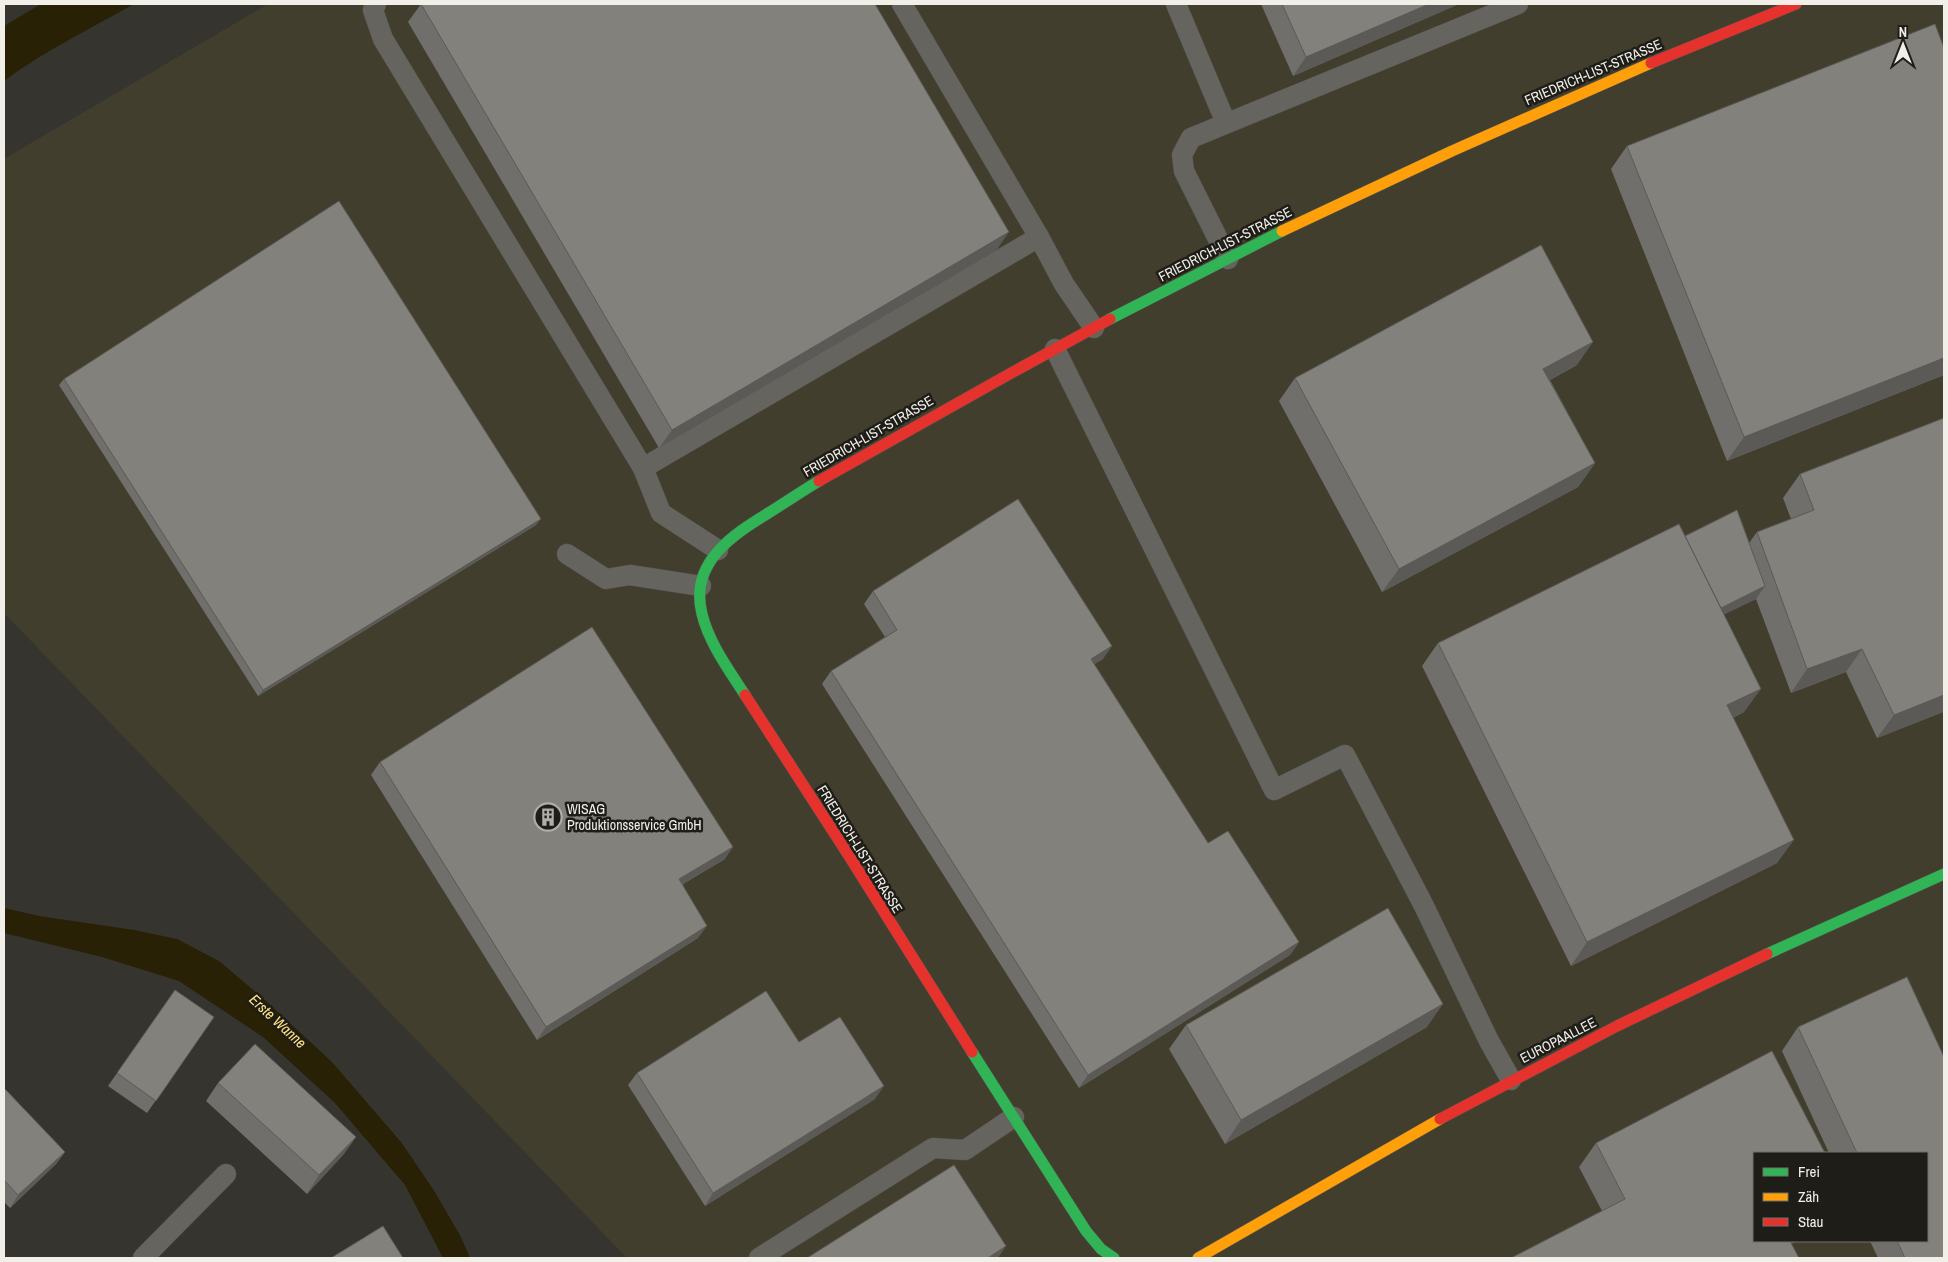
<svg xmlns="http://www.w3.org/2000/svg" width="1948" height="1262" font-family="'Archivo Narrow',sans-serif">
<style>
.built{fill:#423e2e;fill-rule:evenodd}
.water{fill:#292105}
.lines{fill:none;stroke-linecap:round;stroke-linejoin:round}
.lane-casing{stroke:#53524d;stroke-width:21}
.fast-casing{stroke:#53524d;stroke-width:12}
.slow-casing{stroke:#53524d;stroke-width:12}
.jam-casing{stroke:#53524d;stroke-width:12}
.lane{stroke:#65645f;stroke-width:20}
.fast{stroke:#30b455;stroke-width:11}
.slow{stroke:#ff9f0a;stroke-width:11}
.jam{stroke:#e5322d;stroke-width:11}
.wall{fill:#706f6b}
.shaded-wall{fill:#5b5a57}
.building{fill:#82817c;stroke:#5b5a57}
.labels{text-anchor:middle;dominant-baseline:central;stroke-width:5;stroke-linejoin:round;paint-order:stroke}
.street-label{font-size:14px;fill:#f1efe8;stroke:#1e1d18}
.poi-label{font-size:14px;fill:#f1efe8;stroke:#1e1d18;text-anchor:start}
.water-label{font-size:15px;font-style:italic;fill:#fee280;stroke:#1e1d18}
</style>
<rect width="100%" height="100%" fill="#35342e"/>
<path class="built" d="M268 4H1944V1258H627L4 613V159ZM1754 1153H1927V1241H1754Z"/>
<g class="water">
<path d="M41 4H134C90 29 44 51 4 81V26Z"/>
<polygon points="4,908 39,916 134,930 177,939 219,961 265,1000 332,1062 401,1142 433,1189 461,1237 470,1258 443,1258 405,1185 335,1103 263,1037 179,981 102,957 4,933"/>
</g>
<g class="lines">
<g class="lane-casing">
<g id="lane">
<polyline points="376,4 373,10 383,39 643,468 661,513 718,550"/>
<polyline points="902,4 1039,237 1064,284 1094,328"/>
<polyline points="1176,4 1226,123"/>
<polyline points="1228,259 1184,171 1182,155 1191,138 1518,4"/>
<polyline points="1055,349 1274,790 1345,755 1423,904 1489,1041 1511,1080"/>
<polyline points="643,468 1039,237"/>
<polyline points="567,554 606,579 630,575 701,586"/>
<polyline points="143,1258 226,1174"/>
<polyline points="759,1258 933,1148 965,1150 1014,1117"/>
</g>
</g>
<g class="fast-casing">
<g id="fast">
<polyline points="1110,319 1282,231"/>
<path d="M745 695C729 670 709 643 702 614 689 563 732 535 770 512 786 502 802 491 819 481"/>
<polyline points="1767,954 1944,874"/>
<polyline points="972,1052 1086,1231 1101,1249 1114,1258"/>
</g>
</g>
<g class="slow-casing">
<g id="slow">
<polyline points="1282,231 1452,151 1651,63"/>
<polyline points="1198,1258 1440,1119"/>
</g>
</g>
<g class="jam-casing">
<g id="jam">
<polyline points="1651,63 1796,4"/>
<polyline points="819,481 1013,372 1110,319"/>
<polyline points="745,695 849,856 972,1052"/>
<polyline points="1440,1119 1617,1026 1767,954"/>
</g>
</g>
<use href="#lane" class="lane"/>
<use href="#fast" class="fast"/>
<use href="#slow" class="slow"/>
<use href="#jam" class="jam"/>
</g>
<g class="wall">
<polygon points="421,4 996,251 659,448 408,22"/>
<polygon points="1261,4 1459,4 1293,76"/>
<polygon points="1627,146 1944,375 1727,461 1611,169"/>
<polygon points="1577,365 1550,380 1595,463 1578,487 1382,592 1279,401 1295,378"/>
<polygon points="64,379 536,525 258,696 59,385"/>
<polygon points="1944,418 1944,714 1943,712 1877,738 1846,672 1791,693 1756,599 1724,614 1744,712 1733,718 1777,863 1571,966 1422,666 1438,643 1685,536 1749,543 1757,532 1791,519 1783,498 1800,474"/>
<polygon points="873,591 1103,659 1094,664 1208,843 1299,942 1290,955 1079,1088 822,684 831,671 885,637 864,604"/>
<polygon points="380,762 725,859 683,884 698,938 537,1040 371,775"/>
<polygon points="1907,977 1944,1057 1944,1258 1878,1258 1870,1241 1927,1241 1927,1153 1829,1153 1782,1051 1798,1027"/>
<polygon points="175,990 214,1017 147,1113 108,1086"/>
<polygon points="1186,1025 1427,1027 1225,1144 1169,1049"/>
<polygon points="799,1042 875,1099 705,1206 628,1085 637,1073"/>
<polygon points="218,1083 356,1137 343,1155 307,1194 206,1101"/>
<polygon points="4,1088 65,1152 56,1164 10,1208 4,1202"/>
<polygon points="1596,1143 1791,1244 1602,1211 1579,1167"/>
</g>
<g class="shaded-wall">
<polygon points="1429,4 1459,4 1293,76 1306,57"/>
<polygon points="1009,232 996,251 659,448 672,430"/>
<polygon points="1593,342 1577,365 1527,392 1543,369"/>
<polygon points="1944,358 1944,375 1727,461 1744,437"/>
<polygon points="1595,463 1578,487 1382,592 1399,569"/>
<polygon points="541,519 536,525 258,696 263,690"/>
<polygon points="1765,586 1756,599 1701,626 1710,613"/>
<polygon points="1112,646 1103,659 1082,672 1091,659"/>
<polygon points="1862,649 1846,672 1791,693 1807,669"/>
<polygon points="1761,689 1744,712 1711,729 1727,705"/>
<polygon points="1944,695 1944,711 1943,712 1877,738 1894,715"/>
<polygon points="1794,840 1777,863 1571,966 1587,942"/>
<polygon points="733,847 725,859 670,891 679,879"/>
<polygon points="707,926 698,938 537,1040 546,1027"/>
<polygon points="1299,942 1290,955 1079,1088 1088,1075"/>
<polygon points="1443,1004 1427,1027 1225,1144 1241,1120"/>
<polygon points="884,1086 875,1099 705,1206 713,1193"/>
<polygon points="356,1137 343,1155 307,1194 319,1175"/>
<polygon points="65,1152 56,1164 10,1208 18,1195"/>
<polygon points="1779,1241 1797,1241 1769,1256"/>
<polygon points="1006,1246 998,1258 988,1258"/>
</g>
<g class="building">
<polygon points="421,4 875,4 1009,232 672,430"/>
<polygon points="1282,4 1429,4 1306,57"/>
<polygon points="1935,24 1944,48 1944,358 1744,437 1627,146"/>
<polygon points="339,201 541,519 263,690 64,379"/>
<polygon points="1541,245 1593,342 1543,369 1595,463 1399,569 1295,378"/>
<polygon points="1944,418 1944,695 1894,715 1862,649 1807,669 1757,532 1814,510 1800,474"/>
<polygon points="1018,499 1112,646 1091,659 1208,843 1228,831 1299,942 1088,1075 831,671 897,630 873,591"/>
<polygon points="1737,510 1765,586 1721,608 1685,536"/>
<polygon points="1679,524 1761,689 1727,705 1794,840 1587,942 1438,643"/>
<polygon points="592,627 733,847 679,879 707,926 546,1027 380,762"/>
<polygon points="1388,908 1443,1004 1241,1120 1186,1025"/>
<polygon points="1907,977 1944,1057 1944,1258 1905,1258 1897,1241 1927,1241 1927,1153 1857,1153 1798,1027"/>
<polygon points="175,990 214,1017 156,1101 117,1073"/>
<polygon points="766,991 799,1042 840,1017 884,1086 713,1193 637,1073"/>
<polygon points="255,1044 356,1137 319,1175 218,1083"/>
<polygon points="1772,1051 1825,1153 1754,1153 1754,1241 1790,1241 1799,1258 1511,1258 1625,1199 1596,1143"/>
<polygon points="4,1088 65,1152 18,1195 4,1180"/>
<polygon points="954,1165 1006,1246 988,1258 807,1258"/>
<polygon points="383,1226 403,1258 331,1258"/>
</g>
<defs>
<g id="building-ring" transform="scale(1.4375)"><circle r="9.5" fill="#1e1d18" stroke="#afaea7" stroke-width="1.5"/><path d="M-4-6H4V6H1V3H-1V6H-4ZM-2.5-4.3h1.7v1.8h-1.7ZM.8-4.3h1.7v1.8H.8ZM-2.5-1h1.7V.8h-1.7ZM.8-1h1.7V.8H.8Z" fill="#afaea7"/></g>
</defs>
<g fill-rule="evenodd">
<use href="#building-ring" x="548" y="817"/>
</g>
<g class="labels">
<g class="street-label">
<text transform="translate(1593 72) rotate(-23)">FRIEDRICH-LIST-STRASSE</text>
<text transform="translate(1225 244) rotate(-27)">FRIEDRICH-LIST-STRASSE</text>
<text transform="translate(868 436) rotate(-30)">FRIEDRICH-LIST-STRASSE</text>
<text transform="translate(860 849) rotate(58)">FRIEDRICH-LIST-STRASSE</text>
<text transform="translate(1558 1040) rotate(-27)">EUROPAALLEE</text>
</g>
<g class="poi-label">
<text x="567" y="809">WISAG<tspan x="567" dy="16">Produktionsservice GmbH</tspan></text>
</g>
<g class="water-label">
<text transform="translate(278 1021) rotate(43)">Erste Wanne</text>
</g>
</g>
<rect width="1948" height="1262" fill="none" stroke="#f1efe8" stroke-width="10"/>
<rect x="1753" y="1152" width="175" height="90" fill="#1e1d18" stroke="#72716b"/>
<rect x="1763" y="1168" width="25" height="8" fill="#30b455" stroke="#72716b"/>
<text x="1798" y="1177" font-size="15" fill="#f1efe8">Frei</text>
<rect x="1763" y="1193" width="25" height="8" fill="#ff9f0a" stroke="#72716b"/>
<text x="1798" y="1202" font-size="15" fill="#f1efe8">Zäh</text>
<rect x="1763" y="1218" width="25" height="8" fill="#e5322d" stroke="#72716b"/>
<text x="1798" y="1227" font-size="15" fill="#f1efe8">Stau</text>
<g transform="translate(1903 45)" stroke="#1e1d18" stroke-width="4" paint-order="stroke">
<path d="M0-4L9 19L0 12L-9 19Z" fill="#f1efe8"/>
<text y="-8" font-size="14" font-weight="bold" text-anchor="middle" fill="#f1efe8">N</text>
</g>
</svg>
